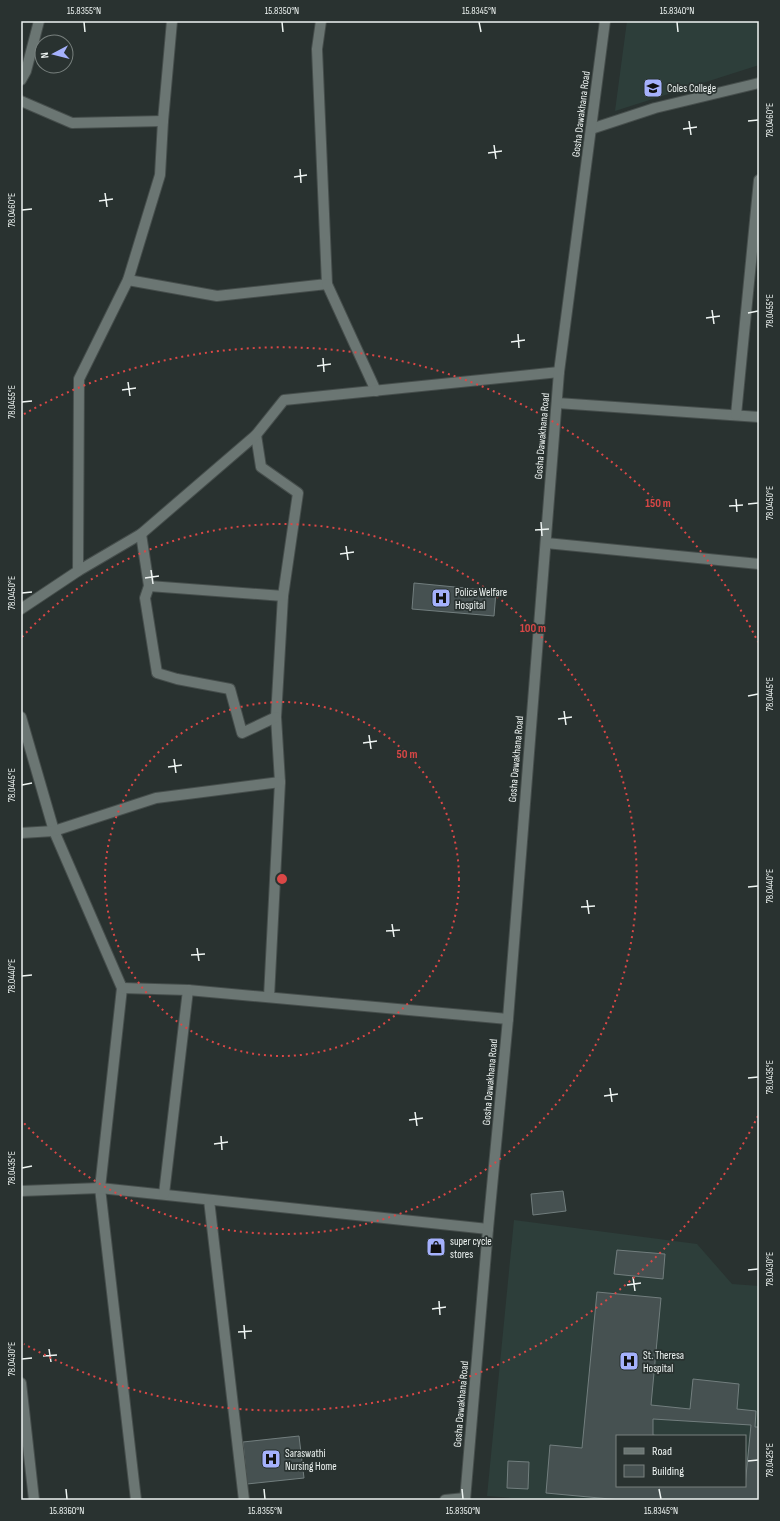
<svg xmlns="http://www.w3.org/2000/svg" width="780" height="1521" font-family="'Sofia Sans Condensed',sans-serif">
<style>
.built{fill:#2d3e3a;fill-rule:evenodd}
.building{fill:#465151;stroke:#727e7e;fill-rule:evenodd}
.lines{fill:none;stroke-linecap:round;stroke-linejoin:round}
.minor-casing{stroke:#464e4c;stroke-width:12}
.tertiary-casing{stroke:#464e4c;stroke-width:12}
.minor{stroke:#6b7673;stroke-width:10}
.tertiary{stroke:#6b7673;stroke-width:10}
.ticks{fill:none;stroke:#eef4f2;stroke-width:1.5}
.ring{fill:none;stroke:#da4746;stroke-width:2;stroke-dasharray:2 4}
.labels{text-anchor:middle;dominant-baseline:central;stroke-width:3.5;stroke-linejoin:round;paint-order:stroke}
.poi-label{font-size:11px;fill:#eef4f2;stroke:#293230;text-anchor:start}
.street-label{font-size:11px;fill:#eef4f2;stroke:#293230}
.centre{fill:#da4746;stroke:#293230;stroke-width:2}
.ring-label{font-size:12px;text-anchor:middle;font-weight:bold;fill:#da4746;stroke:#293230;stroke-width:3.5;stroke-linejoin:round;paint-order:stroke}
.neatline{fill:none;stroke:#eef4f2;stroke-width:1.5}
.ticks-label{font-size:10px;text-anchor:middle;fill:#eef4f2}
</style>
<rect width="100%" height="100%" fill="#293230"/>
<g class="built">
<polygon points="627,21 759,21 759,65 615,111"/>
<path d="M514 1220 697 1244 732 1284 759 1286V1500H537L487 1496ZM617 1436H745V1486H617Z"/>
</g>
<g class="building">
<polygon points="414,583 496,591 494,616 412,609"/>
<polygon points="563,1191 566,1211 533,1215 531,1194"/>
<polygon points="617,1250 665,1254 663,1279 614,1274"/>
<path d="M597 1292 661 1298 651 1405 690 1409 693 1379 739 1384 737 1409 756 1411 755 1427H759V1500H621L546 1493 550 1445 582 1448ZM653 1419 751 1425 745 1486H617V1436H658L653 1435Z"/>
<polygon points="299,1436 304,1478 247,1484 243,1442"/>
<polygon points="508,1461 529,1462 528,1489 507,1488"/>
</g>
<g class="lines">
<g class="minor-casing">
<g id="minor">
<polyline points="21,80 26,71 39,21"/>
<polyline points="21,101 72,123 163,121"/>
<polyline points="591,129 655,108 759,83"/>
<polyline points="128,280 217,296 327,284 317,49 321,21"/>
<polyline points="327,284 376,391"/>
<polyline points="557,403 759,417"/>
<polyline points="736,415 759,180"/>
<polyline points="256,435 261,467 298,493 283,596 276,717 280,782 269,997"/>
<polyline points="141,534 149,586 283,596"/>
<polyline points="546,543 759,564"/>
<polyline points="78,571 79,379 128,280 160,175 163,121 172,21"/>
<polyline points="149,586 145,598 157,673 177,679 230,689 242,733 276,717"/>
<polyline points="21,609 78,571 141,534 256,435 284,400 559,372"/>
<polyline points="21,717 54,831 122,988 100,1188 136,1500"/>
<polyline points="21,833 54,831 156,798 280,782"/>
<polyline points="122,988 188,990 508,1019"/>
<polyline points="21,1191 100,1188 488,1229"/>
<polyline points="164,1194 188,990"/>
<polyline points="209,1200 244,1500"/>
<polyline points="21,1383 34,1500"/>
</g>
</g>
<g class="tertiary-casing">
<g id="tertiary">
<polyline points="445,1500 465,1498"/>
<polyline points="465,1500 488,1229 508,1019 559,372 605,21"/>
</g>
</g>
<use href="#minor" class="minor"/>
<use href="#tertiary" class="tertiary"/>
</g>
<path class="ticks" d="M84 22 85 32M282 22 283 32M479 22 481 32M677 22 678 32M689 121 691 135M748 121 758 120M683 129 697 127M494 145 496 159M488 153 502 151M300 169 301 183M294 177 307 175M105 193 107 207M99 201 113 199M22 210 32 209M712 310 714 324M748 313 758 311M706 318 720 316M518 334 519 348M511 342 525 340M323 358 324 372M317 366 331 364M128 382 130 396M122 390 136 388M22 402 32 401M736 499 737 512M748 504 758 503M729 506 743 505M541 522 542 536M535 530 549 529M346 546 348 560M340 554 354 552M151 570 153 584M145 578 159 576M22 593 32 592M748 696 758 694M564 711 566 725M558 719 572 717M369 735 371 749M363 743 377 741M174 759 176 773M168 767 182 765M22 785 32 783M748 887 758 886M587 900 589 914M581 907 595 906M392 924 394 937M386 931 400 930M197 948 199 961M191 955 205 954M22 976 32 975M748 1078 758 1077M610 1088 612 1102M604 1096 618 1094M415 1112 417 1126M409 1120 423 1118M221 1136 222 1150M214 1144 228 1142M22 1168 32 1166M748 1270 758 1269M633 1277 635 1291M627 1285 641 1283M439 1301 440 1315M432 1309 446 1307M244 1325 245 1339M238 1332 252 1331M49 1349 51 1362M43 1356 57 1355M22 1359 32 1358M748 1461 758 1460M66 1489 67 1499M264 1489 265 1499M462 1489 463 1499M659 1489 661 1499"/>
<g class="ring">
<circle cx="282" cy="879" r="177"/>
<path d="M22 637A355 355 0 1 1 22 1121"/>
<path d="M758 1116A532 532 0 0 1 24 1344M24 414A532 532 0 0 1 758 642"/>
</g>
<defs>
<g id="university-square" transform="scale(1)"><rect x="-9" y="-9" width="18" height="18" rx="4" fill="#a5b1fc" stroke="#293230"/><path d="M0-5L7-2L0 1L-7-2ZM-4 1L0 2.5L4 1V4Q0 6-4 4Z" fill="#111"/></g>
<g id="hospital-square" transform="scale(1)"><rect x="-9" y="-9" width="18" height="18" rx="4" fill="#a5b1fc" stroke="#293230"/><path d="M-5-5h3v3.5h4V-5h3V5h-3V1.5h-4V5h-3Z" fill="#111"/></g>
<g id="shop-square" transform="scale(1)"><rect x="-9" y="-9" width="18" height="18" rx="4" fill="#a5b1fc" stroke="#293230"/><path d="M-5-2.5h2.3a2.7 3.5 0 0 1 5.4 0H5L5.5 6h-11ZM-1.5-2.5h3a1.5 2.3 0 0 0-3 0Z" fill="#111"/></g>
</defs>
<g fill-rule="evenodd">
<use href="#university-square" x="653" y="88"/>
<use href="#hospital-square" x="441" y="598"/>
<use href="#shop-square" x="436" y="1247"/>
<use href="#hospital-square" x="629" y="1361"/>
<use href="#hospital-square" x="271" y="1459"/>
</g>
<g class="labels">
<g class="poi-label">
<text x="667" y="88">Coles College</text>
<text x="455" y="592">Police Welfare<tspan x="455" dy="13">Hospital</tspan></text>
<text x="450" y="1241">super cycle<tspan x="450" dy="13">stores</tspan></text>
<text x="643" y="1355">St. Theresa<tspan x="643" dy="13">Hospital</tspan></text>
<text x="285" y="1453">Saraswathi<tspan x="285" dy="13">Nursing Home</tspan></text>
</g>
<g class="street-label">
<text transform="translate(581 114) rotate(-83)">Gosha Dawakhana Road</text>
<text transform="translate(542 436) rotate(-85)">Gosha Dawakhana Road</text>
<text transform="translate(516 759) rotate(-85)">Gosha Dawakhana Road</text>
<text transform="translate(490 1082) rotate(-85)">Gosha Dawakhana Road</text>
<text transform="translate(461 1404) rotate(-85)">Gosha Dawakhana Road</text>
</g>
</g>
<circle cx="282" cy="879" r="6" class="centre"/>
<g class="ring-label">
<text x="658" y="507">150 m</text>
<text x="533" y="632">100 m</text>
<text x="407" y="758">50 m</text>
</g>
<rect width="780" height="1521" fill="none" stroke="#293230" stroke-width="44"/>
<rect x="616" y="1435" width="130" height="52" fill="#293230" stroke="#78807e"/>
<rect x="624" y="1448" width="20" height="6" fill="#6b7673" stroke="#78807e"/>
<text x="652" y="1455" font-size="12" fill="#eef4f2">Road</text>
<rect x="624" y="1465" width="20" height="12" fill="#465151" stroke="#78807e"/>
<text x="652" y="1475" font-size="12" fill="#eef4f2">Building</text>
<g transform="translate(54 54) rotate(263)"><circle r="19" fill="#293230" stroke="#78807e"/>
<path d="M0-3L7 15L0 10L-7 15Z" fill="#a5b1fc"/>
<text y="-6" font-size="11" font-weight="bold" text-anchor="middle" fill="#eef4f2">N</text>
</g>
<rect x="22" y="22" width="736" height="1477" class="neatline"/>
<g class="ticks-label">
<text x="84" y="14">15.8355°N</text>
<text x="282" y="14">15.8350°N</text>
<text x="479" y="14">15.8345°N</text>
<text x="677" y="14">15.8340°N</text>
<text transform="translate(769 120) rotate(-90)" y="4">78.0460°E</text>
<text transform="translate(11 210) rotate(-90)" y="4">78.0460°E</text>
<text transform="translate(769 311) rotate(-90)" y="4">78.0455°E</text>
<text transform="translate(11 402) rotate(-90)" y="4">78.0455°E</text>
<text transform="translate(769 503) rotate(-90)" y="4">78.0450°E</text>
<text transform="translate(11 593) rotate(-90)" y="4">78.0450°E</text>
<text transform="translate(769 694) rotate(-90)" y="4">78.0445°E</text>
<text transform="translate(11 785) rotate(-90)" y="4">78.0445°E</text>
<text transform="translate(769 886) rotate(-90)" y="4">78.0440°E</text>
<text transform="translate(11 976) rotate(-90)" y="4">78.0440°E</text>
<text transform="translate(769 1077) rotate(-90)" y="4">78.0435°E</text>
<text transform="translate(11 1168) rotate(-90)" y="4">78.0435°E</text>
<text transform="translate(769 1269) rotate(-90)" y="4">78.0430°E</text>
<text transform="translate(11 1359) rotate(-90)" y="4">78.0430°E</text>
<text transform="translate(769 1460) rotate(-90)" y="4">78.0425°E</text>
<text x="67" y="1514">15.8360°N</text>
<text x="265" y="1514">15.8355°N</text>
<text x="463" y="1514">15.8350°N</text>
<text x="661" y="1514">15.8345°N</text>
</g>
</svg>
